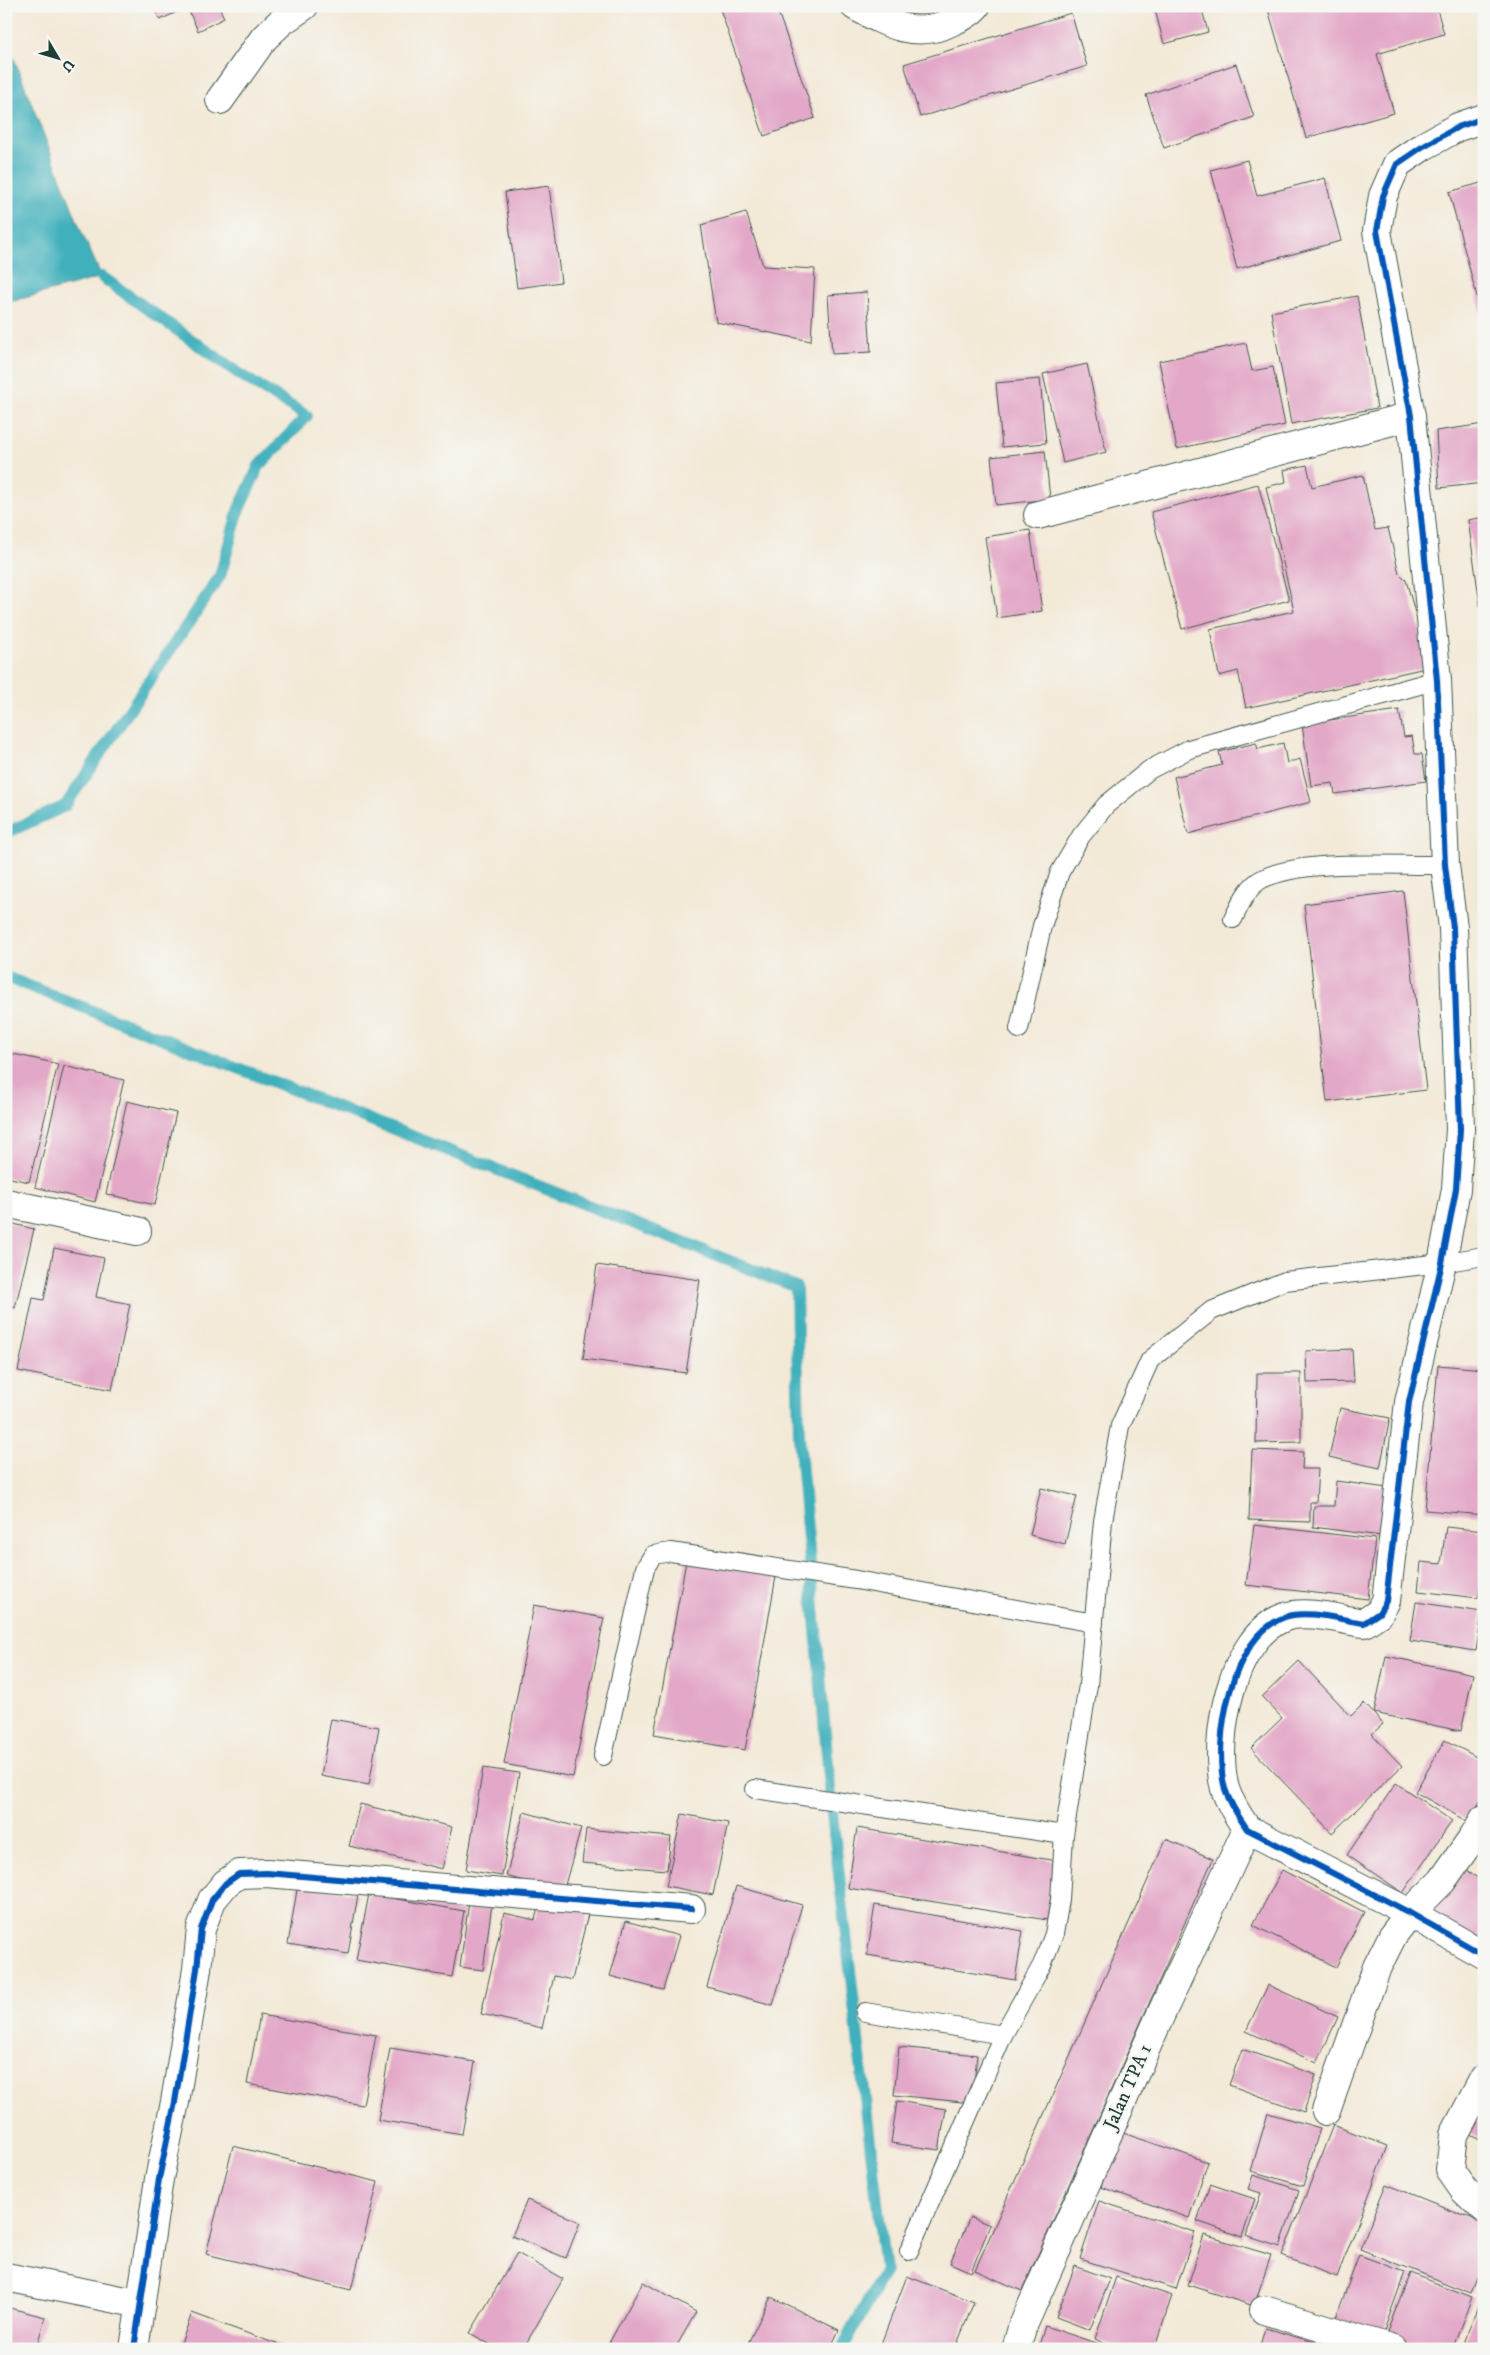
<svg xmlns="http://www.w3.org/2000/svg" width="1490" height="2355" font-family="'IM FELL DW Pica',serif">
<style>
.water{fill:#41b0bc;stroke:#307678}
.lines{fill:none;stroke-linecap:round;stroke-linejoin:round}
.stream{stroke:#41b0bc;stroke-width:12}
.building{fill:#e3a8c8}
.service-casing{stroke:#3f574c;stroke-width:20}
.minor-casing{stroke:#3f574c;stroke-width:30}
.service{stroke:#fff;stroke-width:18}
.minor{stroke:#fff;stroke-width:28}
.cycleway-casing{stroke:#f6f6f2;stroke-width:9}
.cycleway{stroke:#0057b8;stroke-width:6}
.labels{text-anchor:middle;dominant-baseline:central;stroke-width:4.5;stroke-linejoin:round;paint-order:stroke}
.street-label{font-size:19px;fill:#1f3d34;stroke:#f6f6f2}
</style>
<rect width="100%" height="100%" fill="#f6f6f2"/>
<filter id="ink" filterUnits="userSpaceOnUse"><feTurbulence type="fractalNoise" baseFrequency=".02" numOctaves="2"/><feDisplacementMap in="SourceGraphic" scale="10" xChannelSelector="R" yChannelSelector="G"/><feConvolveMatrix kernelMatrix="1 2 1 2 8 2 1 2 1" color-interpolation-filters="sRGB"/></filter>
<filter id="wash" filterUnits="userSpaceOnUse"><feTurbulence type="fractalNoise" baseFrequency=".0096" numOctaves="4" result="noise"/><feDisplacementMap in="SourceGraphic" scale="20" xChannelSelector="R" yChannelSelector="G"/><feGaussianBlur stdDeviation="1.12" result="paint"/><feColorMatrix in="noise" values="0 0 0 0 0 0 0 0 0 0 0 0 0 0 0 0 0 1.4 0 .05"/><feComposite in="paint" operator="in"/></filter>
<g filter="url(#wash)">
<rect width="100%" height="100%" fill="#f3e9d7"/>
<polygon class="water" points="6,38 82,233 102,277 6,303"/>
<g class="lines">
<g class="stream">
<polyline points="6,833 65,806 220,576 239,509 259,466 307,416 244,377 102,277"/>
<polyline points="6,977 796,1287 799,1437 833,1823 885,2271 842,2349"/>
</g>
</g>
<g id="blocks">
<g class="building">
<polygon points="152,6 219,6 224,18 198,31 187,7 160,20"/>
<polygon points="719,6 776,6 815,118 764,136"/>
<polygon points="1154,6 1201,6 1208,32 1164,44"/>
<polygon points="1267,6 1436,6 1444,34 1377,54 1394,113 1306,138"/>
<polygon points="1071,13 1087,66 920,117 904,64"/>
<polygon points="1236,64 1254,117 1164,148 1146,95"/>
<polygon points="1247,160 1257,196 1325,178 1341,241 1237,269 1211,170"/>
<polygon points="1484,182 1484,319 1483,319 1449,192"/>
<polygon points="549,186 561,282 517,288 505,192"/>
<polygon points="746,212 763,266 815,269 811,341 716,322 701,225"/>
<polygon points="867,292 871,352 832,354 828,295"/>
<polygon points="1357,296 1377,408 1291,424 1271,312"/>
<polygon points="1246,343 1252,371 1273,367 1285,425 1177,449 1159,361"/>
<polygon points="1087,364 1106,452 1063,463 1043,374"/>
<polygon points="1040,379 1046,443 1002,447 996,383"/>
<polygon points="1484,424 1484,483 1439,488 1436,431"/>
<polygon points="1045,451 1050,499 996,505 991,457"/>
<polygon points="1307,465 1312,487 1363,475 1375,530 1388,528 1399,573 1406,580 1430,667 1246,708 1238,671 1219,676 1210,629 1294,611 1266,487 1286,482 1284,470"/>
<polygon points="1258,484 1289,600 1182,629 1151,512"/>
<polygon points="1484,517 1484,626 1483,626 1468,520"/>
<polygon points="1030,530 1042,611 997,618 985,537"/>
<polygon points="1399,710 1404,737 1412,736 1415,754 1422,754 1426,781 1335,794 1333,783 1311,786 1302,724"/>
<polygon points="1256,743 1258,749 1283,743 1287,763 1300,759 1311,802 1188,834 1174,777 1222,765 1219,752"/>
<polygon points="1403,891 1426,1090 1327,1102 1304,904"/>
<polygon points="9,1053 58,1064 29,1182 6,1177 6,1063"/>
<polygon points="64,1066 124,1080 95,1202 35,1187"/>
<polygon points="127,1101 176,1113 155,1205 106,1194"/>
<polygon points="6,1222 34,1229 15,1308 6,1306"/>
<polygon points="54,1248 104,1258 96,1297 130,1304 112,1390 18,1371 33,1298 44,1300"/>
<polygon points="597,1265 700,1280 686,1373 583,1359"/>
<polygon points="1352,1349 1354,1382 1307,1383 1306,1351"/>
<polygon points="1438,1365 1484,1369 1484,1515 1425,1510"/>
<polygon points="1257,1373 1301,1373 1301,1442 1256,1443"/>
<polygon points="1340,1408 1390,1418 1380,1468 1329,1457"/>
<polygon points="1252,1450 1303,1452 1302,1469 1318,1469 1316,1502 1310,1502 1310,1522 1249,1520"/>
<polygon points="1336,1481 1387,1488 1381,1536 1313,1527 1314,1506 1334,1506"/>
<polygon points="1041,1488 1077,1496 1065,1544 1030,1535"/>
<polygon points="1254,1525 1375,1539 1368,1599 1246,1585"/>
<polygon points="1446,1527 1484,1531 1484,1550 1478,1598 1418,1591 1421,1562 1441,1564"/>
<polygon points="687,1556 777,1571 745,1750 654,1734"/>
<polygon points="1416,1602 1482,1612 1476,1651 1410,1641"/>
<polygon points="534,1605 604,1618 573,1777 504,1764"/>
<polygon points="1386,1656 1473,1674 1461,1731 1374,1713"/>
<polygon points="1299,1661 1351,1716 1364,1703 1383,1724 1372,1734 1402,1766 1332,1833 1251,1748 1282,1718 1262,1697"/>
<polygon points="331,1719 379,1727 369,1785 321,1776"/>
<polygon points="1445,1740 1484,1761 1484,1795 1468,1822 1415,1792"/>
<polygon points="483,1768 519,1773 502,1876 466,1870"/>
<polygon points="1396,1783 1452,1821 1403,1893 1347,1855"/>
<polygon points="360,1804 452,1827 442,1869 349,1846"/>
<polygon points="524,1812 581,1828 563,1892 506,1876"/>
<polygon points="682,1814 728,1823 713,1895 666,1886"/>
<polygon points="857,1828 1057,1861 1047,1920 848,1888"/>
<polygon points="586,1829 671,1837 667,1870 582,1863"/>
<polygon points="1166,1839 1213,1859 1022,2291 975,2270"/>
<polygon points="1466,1869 1484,1883 1484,1950 1433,1910"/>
<polygon points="1282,1870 1364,1912 1336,1967 1253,1925"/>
<polygon points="298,1884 358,1894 348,1954 288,1944"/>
<polygon points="736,1886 802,1905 773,2005 707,1987"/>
<polygon points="369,1894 464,1911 452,1977 356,1960"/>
<polygon points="540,1899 589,1910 572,1980 554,1976 542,2028 481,2014 504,1913 535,1920"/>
<polygon points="469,1901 492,1904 483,1970 460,1967"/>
<polygon points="875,1905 1023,1931 1015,1980 867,1955"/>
<polygon points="626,1921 679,1936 663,1990 610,1976"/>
<polygon points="1268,1985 1338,2017 1317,2063 1246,2031"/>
<polygon points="260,2015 376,2035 363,2105 247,2084"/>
<polygon points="899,2047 977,2055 972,2103 894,2095"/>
<polygon points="390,2048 475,2062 462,2134 378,2120"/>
<polygon points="1242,2049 1316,2075 1304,2112 1229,2085"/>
<polygon points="897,2101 946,2109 939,2150 891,2143"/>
<polygon points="1484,2104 1484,2141 1468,2133"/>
<polygon points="1268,2113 1320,2128 1303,2186 1251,2171"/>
<polygon points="1333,2125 1388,2146 1337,2277 1282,2256"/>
<polygon points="1120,2132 1208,2162 1189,2218 1101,2187"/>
<polygon points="233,2146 378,2182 351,2290 206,2254"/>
<polygon points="1253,2175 1299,2190 1280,2247 1246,2236 1261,2193 1248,2189"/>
<polygon points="1210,2184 1255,2199 1242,2237 1197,2221"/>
<polygon points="1386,2184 1484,2223 1484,2262 1471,2293 1360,2249"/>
<polygon points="527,2200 580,2222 566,2258 512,2236"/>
<polygon points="1099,2201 1195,2232 1176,2289 1080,2259"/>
<polygon points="970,2217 990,2225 971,2272 950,2263"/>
<polygon points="1204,2235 1271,2255 1254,2306 1188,2285"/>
<polygon points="517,2253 563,2279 523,2349 498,2349 470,2333"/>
<polygon points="1359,2255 1405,2272 1381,2339 1334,2323"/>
<polygon points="1075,2266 1110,2279 1090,2330 1056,2317"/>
<polygon points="1410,2273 1472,2297 1452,2349 1416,2349 1385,2337"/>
<polygon points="907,2276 974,2302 955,2349 879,2349"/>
<polygon points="1116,2277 1172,2296 1154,2349 1123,2349 1095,2339"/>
<polygon points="643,2282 696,2312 675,2349 619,2349 609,2343"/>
<polygon points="1484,2289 1484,2349 1462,2349"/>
<polygon points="771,2297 839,2330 830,2349 745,2349"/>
<polygon points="6,2307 45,2317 36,2349 6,2349"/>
<polygon points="192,2313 290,2349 179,2349"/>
<polygon points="1045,2326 1108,2347 1107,2349 1038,2349"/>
<polygon points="1265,2328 1321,2344 1320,2349 1259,2349"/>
<polygon points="1330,2337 1369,2349 1326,2349"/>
</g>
</g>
</g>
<g filter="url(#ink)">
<use href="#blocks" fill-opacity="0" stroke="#3f574c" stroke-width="1"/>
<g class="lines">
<g class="service-casing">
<g id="service">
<path d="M1233 919C1240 905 1247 887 1262 879 1305 858 1396 866 1445 865"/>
<polyline points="1019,1029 1042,926 1060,872 1081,836 1106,805 1149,770 1189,749 1437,680"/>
<polyline points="603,1756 645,1568 653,1555 671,1552 856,1580 1094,1623"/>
<polyline points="755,1789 1064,1835 1088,1685 1103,1521 1120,1426 1150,1360 1211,1311 1285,1281 1442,1263 1484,1256"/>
<polyline points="865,2012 1003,2035"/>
<polyline points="909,2251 1003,2035 1042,1965 1054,1934 1060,1900 1064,1835"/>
</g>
</g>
<g class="minor-casing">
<g id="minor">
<path d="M855 6C888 24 916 40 953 21 962 17 969 14 976 6"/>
<polyline points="220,100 264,38 281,22 304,6"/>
<path d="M1484 118 1458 127 1422 147 1397 164 1383 196 1377 231 1411 416 1437 680 1445 865 1453 928 1460 1129 1456 1189 1442 1263 1409 1402 1386 1601 1379 1613 1364 1623C1342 1620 1306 1609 1285 1617 1231 1636 1212 1740 1225 1789 1230 1804 1238 1816 1247 1829L1410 1913 1484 1955"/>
<polyline points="1038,515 1411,416"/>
<polyline points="6,1203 137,1231"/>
<polyline points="1484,2078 1454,2135 1450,2170 1464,2190 1484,2209"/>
<polyline points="1326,2111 1377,1967 1393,1935 1410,1913 1442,1881 1473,1837 1484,1819"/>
<polyline points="6,2277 141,2304"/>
<polyline points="1264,2310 1393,2349"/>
<polyline points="134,2349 159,2179 175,2102 197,1969 201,1929 212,1900 226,1883 239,1874 267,1873 691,1909"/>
<polyline points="1016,2349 1022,2328 1161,2014 1247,1829"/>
</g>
</g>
<use href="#service" class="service"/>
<use href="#minor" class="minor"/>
<g class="cycleway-casing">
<g id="cycleway">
<path d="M1484 118 1458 127 1422 147 1397 164 1383 196 1377 231 1411 416 1437 680 1445 865 1453 928 1460 1129 1456 1189 1442 1263 1409 1402 1386 1601 1379 1613 1364 1623C1342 1620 1306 1609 1285 1617 1231 1636 1212 1740 1225 1789 1230 1804 1238 1816 1247 1829L1410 1913 1484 1955"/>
<polyline points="134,2349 159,2179 175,2102 197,1969 201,1929 212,1900 226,1883 239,1874 267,1873 691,1909"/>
</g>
</g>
<use href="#cycleway" class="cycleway"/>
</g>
</g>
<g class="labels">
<g class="street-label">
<text transform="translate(1128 2087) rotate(-66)">Jalan TPA 1</text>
</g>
</g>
<rect width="1490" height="2355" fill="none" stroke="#f6f6f2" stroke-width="25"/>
<g transform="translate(58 58) rotate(128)" stroke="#f6f6f2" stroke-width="4" paint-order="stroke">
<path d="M0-4L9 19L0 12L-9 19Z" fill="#1f3d34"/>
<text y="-8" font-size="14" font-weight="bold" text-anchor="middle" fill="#1f3d34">U</text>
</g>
</svg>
